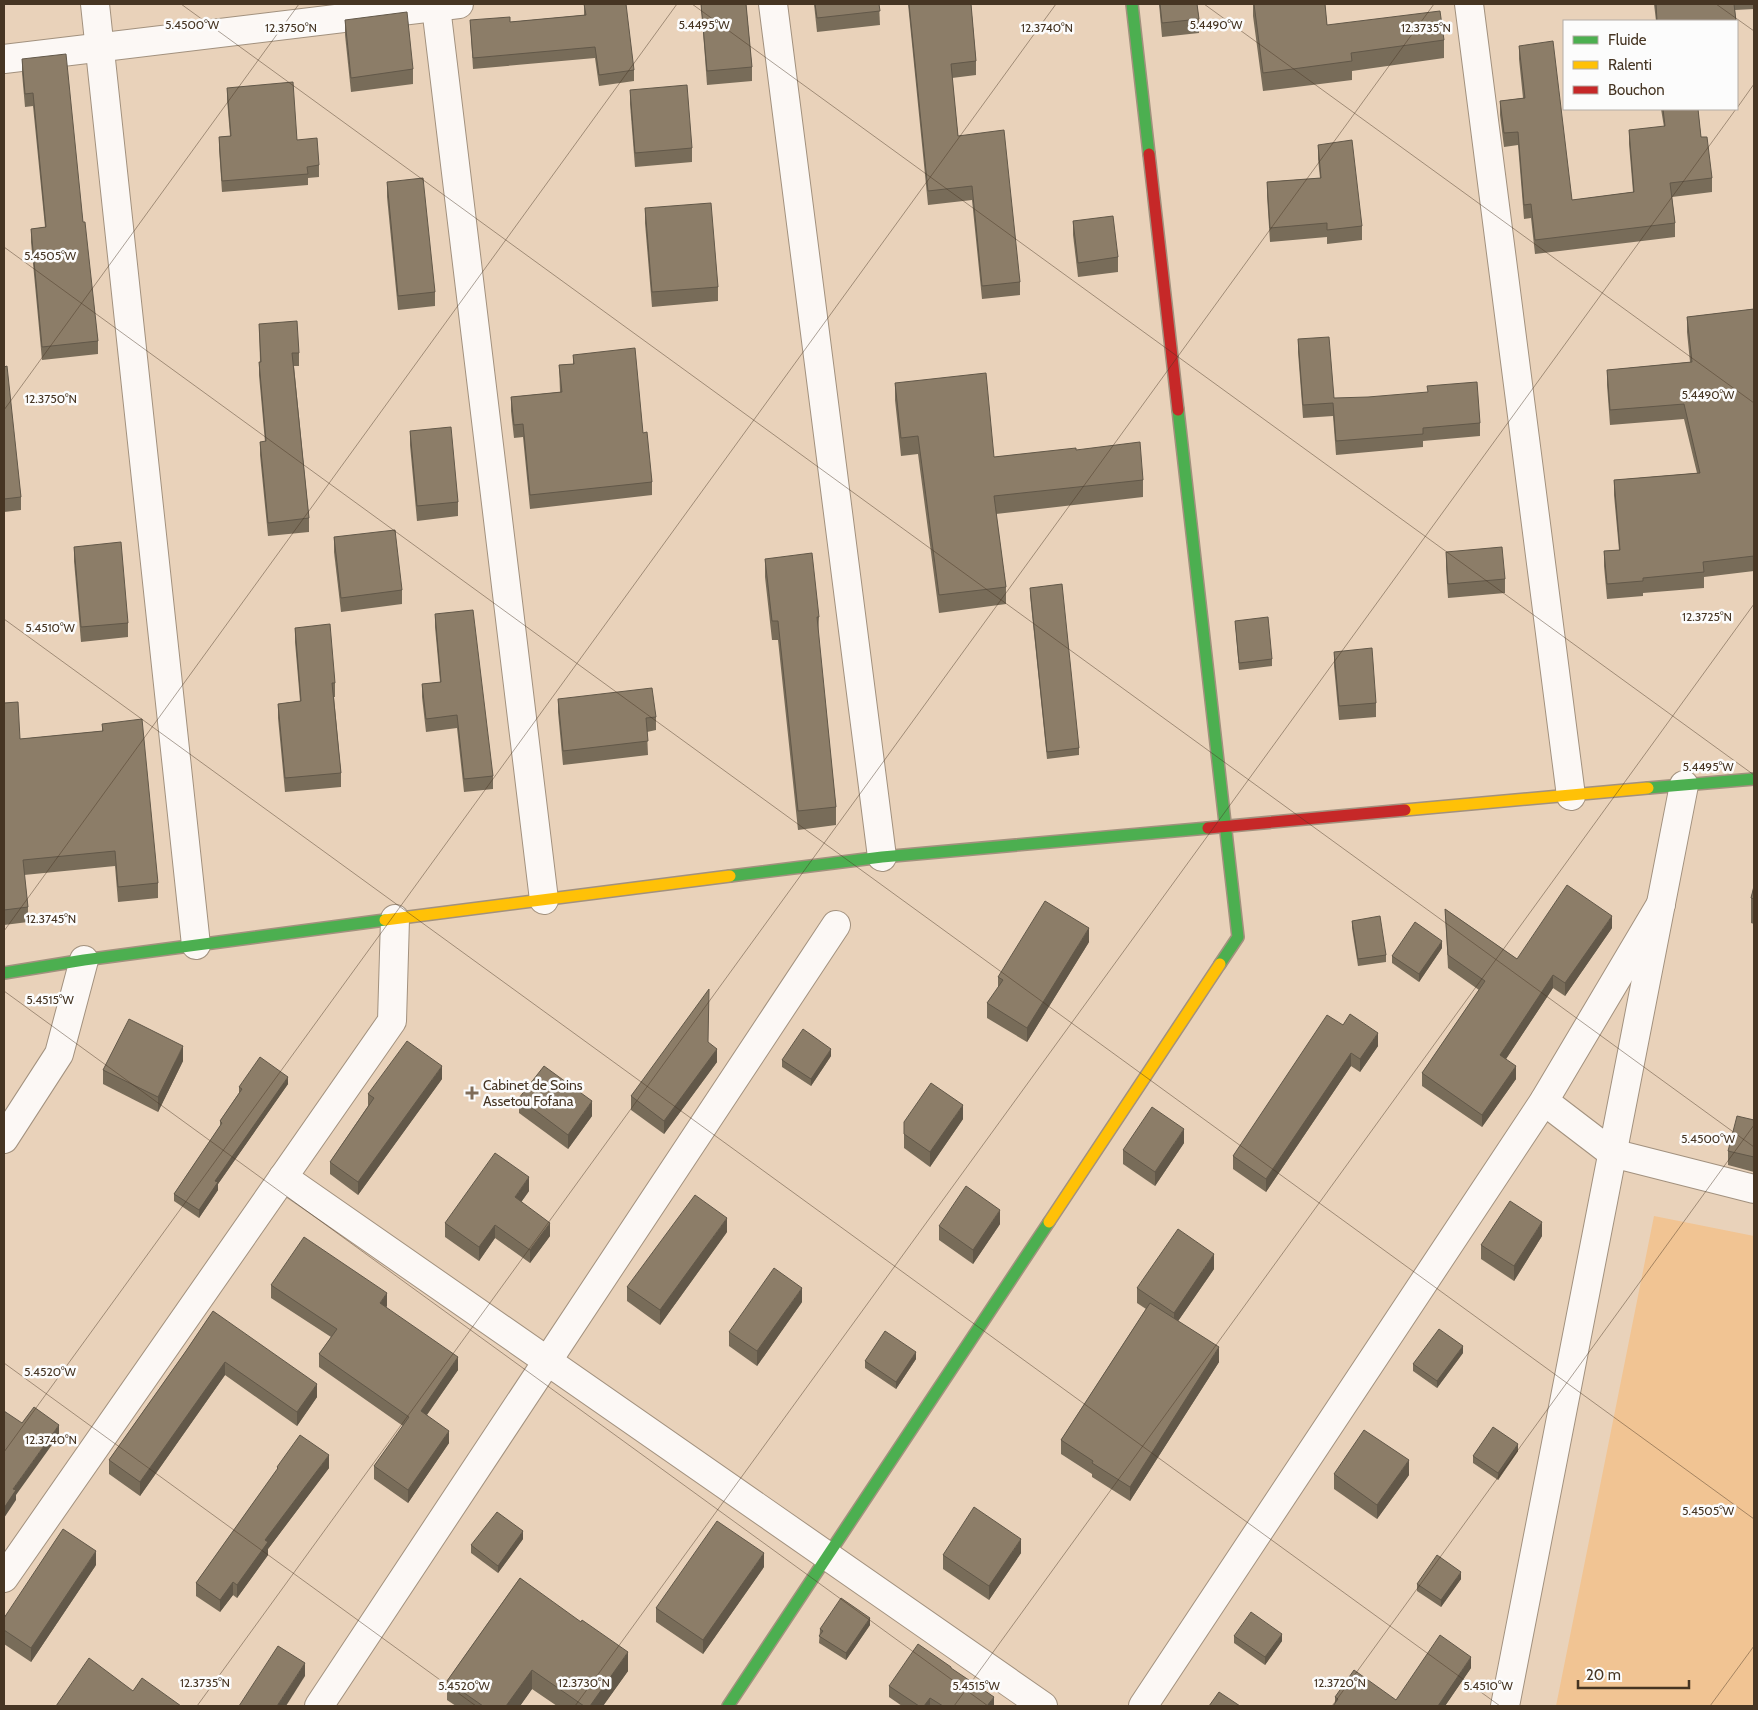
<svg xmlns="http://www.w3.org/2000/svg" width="1758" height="1710" font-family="Cabin,sans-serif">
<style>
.green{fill:#f1c493}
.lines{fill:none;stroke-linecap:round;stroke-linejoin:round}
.street-casing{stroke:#a2917e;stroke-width:30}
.fast-casing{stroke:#a2917e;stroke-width:14}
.slow-casing{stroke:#a2917e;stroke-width:14}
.jam-casing{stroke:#a2917e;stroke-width:14}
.street{stroke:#fcf8f5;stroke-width:28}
.fast{stroke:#4caf50;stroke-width:11}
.slow{stroke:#ffc107;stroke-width:11}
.jam{stroke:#c62828;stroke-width:11}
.wall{fill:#786c59}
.shaded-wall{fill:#625849}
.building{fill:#8c7d68;stroke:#625849}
.ticks{fill:none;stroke:#463523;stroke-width:1;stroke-opacity:0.45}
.poi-dot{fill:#7f6c58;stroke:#fcfcfc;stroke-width:2}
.labels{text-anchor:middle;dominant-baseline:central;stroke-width:5;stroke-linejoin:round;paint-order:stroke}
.poi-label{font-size:14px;fill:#463523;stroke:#fcfcfc;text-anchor:start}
.ticks-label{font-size:12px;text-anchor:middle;fill:#463523;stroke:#fcfcfc;stroke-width:5;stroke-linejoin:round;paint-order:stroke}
</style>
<rect width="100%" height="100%" fill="#e9d2ba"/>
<polygon class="green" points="1654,1216 1754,1236 1754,1706 1556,1706"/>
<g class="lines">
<g class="street-casing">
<g id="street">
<polyline points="95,4 196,945"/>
<polyline points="773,4 882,857"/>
<polyline points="1469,4 1571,796"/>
<polyline points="436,7 544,900"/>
<polyline points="4,59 459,4"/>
<polyline points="1544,1101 1612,1153 1754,1189"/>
<polyline points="4,1139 59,1054 84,960"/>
<polyline points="283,1177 1043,1706"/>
<polyline points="4,1578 392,1021 395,919"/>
<polyline points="319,1706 836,925"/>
<polyline points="1143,1706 1544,1101 1661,904"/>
<polyline points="1505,1706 1684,785"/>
</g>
</g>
<g class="fast-casing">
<g id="fast">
<polyline points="1132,4 1149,154"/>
<polyline points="1178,410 1238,937 1220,964"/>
<polyline points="1648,788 1754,779"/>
<polyline points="730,876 882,857 1208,828"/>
<polyline points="4,973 84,960 385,920"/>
<polyline points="728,1706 1049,1222"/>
</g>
</g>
<g class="slow-casing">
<g id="slow">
<polyline points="1405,810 1648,788"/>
<polyline points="385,920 730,876"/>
<polyline points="1049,1222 1220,964"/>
</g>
</g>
<g class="jam-casing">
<g id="jam">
<polyline points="1149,154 1178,410"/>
<polyline points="1208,828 1405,810"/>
</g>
</g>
<use href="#street" class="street"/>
<use href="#fast" class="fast"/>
<use href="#slow" class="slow"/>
<use href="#jam" class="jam"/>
</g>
<g class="wall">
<polygon points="584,4 634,70 634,81 599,86 595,58 473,69 470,20 510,22 584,15"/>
<polygon points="701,4 746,4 752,67 752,81 707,85"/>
<polygon points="814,4 879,4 880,25 817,32"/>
<polygon points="908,4 971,4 976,61 976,75 952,78 958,136 1020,282 1020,295 982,299 972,200 928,205"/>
<polygon points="1159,4 1197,4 1199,19 1199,33 1162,37"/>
<polygon points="1253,4 1325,4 1327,25 1444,40 1444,58 1352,71 1352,80 1263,91 1253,16"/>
<polygon points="1654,4 1754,4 1754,9 1735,10 1736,21 1656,21"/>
<polygon points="345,20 413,69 413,84 351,92 345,35"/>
<polygon points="1519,46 1572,200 1633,192 1629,144 1629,130 1664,127 1661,109 1698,109 1701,137 1712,178 1712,192 1672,197 1675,223 1675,237 1535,254 1531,218 1524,219 1518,145 1504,147 1500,115 1500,101 1523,98 1519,59"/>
<polygon points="22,59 83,222 98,341 98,354 42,360 31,242 31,229 45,227 33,106 25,107 22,73"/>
<polygon points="227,88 297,140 319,165 319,177 308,178 308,185 222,192 219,149 219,137 230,136 227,99"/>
<polygon points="630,90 692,148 692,162 635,167 630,104"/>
<polygon points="1318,145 1362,226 1362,240 1327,244 1327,237 1270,242 1267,196 1267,182 1320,178 1318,159"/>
<polygon points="387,182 435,292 435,306 398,310 387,197"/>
<polygon points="645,208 718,287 718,301 652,307 645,223"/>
<polygon points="1073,221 1118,257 1118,272 1078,277 1073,235"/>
<polygon points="1754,309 1754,571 1704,577 1704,588 1643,593 1643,596 1607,599 1604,566 1604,551 1619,550 1614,495 1614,480 1697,473 1684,419 1610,425 1607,385 1607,370 1690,362 1687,332 1687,317"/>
<polygon points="259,324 299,353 299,366 294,366 309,518 309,532 268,536 260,455 260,442 265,442 259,375 259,362 260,362"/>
<polygon points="1298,339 1334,398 1480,423 1480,436 1423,441 1423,447 1336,455 1333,416 1303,418 1298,352"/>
<polygon points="573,355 643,433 652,482 652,495 530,509 523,437 514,438 511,411 511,397 560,392 559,365 573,364"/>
<polygon points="4,367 21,497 21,510 4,512"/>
<polygon points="895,383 994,457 1076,450 1143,480 1143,497 996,514 1006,587 1006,604 939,613 918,454 901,456 895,400"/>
<polygon points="410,431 458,502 458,516 417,521 410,445"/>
<polygon points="334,537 402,590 402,604 341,612 334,552"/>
<polygon points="74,547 128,623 128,637 81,642 74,561"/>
<polygon points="1446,552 1505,579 1505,593 1448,598 1446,567"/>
<polygon points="765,559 819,617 818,636 836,807 836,825 798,830 778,640 772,640 765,577"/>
<polygon points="1030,588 1079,748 1079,755 1047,759 1030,595"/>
<polygon points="435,614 493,776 493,789 464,792 457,728 426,732 422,697 422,684 440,682 435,627"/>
<polygon points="1235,621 1272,659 1272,666 1239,670"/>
<polygon points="295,628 335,683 335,697 334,697 341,773 341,787 285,792 278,718 278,704 300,701 295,642"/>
<polygon points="1334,652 1376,703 1376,717 1339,720 1334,666"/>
<polygon points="558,699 656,717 656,730 647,732 648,755 563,765 558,712"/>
<polygon points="4,703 20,739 102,731 102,724 158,883 158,898 118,902 115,866 24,875 28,907 28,922 4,925"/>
<polygon points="1754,886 1754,924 1751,923 1751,898"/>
<polygon points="1445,909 1517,959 1612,928 1565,996 1553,988 1506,1059 1516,1079 1482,1127 1422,1086 1422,1073 1479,990 1448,968"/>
<polygon points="1352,921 1386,955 1386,962 1358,966 1352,928"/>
<polygon points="1089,942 1027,1042 987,1018 987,1003 998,988 998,977"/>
<polygon points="1442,948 1419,982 1392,963 1392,956"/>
<polygon points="1343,1025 1378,1046 1360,1072 1351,1066 1266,1192 1233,1169 1233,1156"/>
<polygon points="708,1043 717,1062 664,1134 631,1110 631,1096"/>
<polygon points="831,1056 811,1086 782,1067 782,1060"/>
<polygon points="183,1061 158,1112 103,1084 103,1070"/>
<polygon points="442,1079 358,1195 330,1174 330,1162 368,1106 368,1094"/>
<polygon points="288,1084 218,1184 218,1190 199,1218 174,1201 174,1194 220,1126 220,1121 239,1093 239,1087"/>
<polygon points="519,1098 592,1116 568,1149 519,1113"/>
<polygon points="963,1119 930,1167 904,1148 904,1122"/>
<polygon points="1754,1120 1754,1172 1728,1165 1728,1151"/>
<polygon points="1184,1143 1155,1186 1123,1164 1123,1150"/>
<polygon points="529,1191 521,1202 550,1236 530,1263 495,1238 479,1261 445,1237 445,1223"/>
<polygon points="1000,1224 973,1264 939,1240 939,1226"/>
<polygon points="727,1232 660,1325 627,1301 627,1287"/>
<polygon points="1542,1236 1514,1281 1481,1259 1481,1245"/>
<polygon points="1214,1269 1178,1321 1219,1362 1130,1501 1092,1477 1092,1474 1061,1454 1061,1440 1146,1309 1137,1303 1137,1288"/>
<polygon points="271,1285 387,1306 386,1307 458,1370 427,1415 449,1443 408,1503 374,1479 374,1466 403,1426 319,1367 319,1354 331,1337 271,1298"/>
<polygon points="802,1302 757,1366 729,1346 729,1332"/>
<polygon points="213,1311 317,1397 297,1426 225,1375 140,1496 109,1474 109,1460 186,1351"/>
<polygon points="1463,1353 1437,1388 1413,1371 1413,1364"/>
<polygon points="916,1359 896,1389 865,1368 865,1361"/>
<polygon points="1518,1451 1498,1480 1473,1463 1473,1456"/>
<polygon points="277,1467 329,1468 268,1549 268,1555 237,1598 233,1595 220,1612 196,1596 196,1583 277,1470"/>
<polygon points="1334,1474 1409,1475 1377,1519 1334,1489"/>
<polygon points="523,1539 498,1573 471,1553 471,1545"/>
<polygon points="1021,1553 989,1600 943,1569 943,1555"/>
<polygon points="96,1565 31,1662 4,1644 4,1618"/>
<polygon points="764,1567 703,1654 656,1622 656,1608"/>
<polygon points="520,1578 628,1671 603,1706 557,1706 532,1689 520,1706 456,1706 447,1700 447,1681"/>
<polygon points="1461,1579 1441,1607 1417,1591 1417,1584"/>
<polygon points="870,1625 846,1660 819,1643 820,1629"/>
<polygon points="1234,1636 1282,1641 1265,1665 1234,1643"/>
<polygon points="1471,1668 1445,1706 1333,1706 1335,1704 1335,1697 1396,1700"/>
<polygon points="951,1669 994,1706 902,1706 889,1697 889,1686"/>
</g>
<g class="shaded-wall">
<polygon points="1612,916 1612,928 1565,996 1565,983"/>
<polygon points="1089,928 1089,942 1027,1042 1027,1028"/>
<polygon points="1442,941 1442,948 1419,982 1419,974"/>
<polygon points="1553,975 1553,988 1500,1068 1500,1055"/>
<polygon points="1378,1033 1378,1046 1360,1072 1360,1059"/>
<polygon points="183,1046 183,1061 158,1112 158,1097"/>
<polygon points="717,1049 717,1062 664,1134 664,1121"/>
<polygon points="831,1049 831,1056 811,1086 811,1079"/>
<polygon points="1351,1053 1351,1066 1266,1192 1266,1179"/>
<polygon points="442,1066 442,1079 358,1195 358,1182"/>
<polygon points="1516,1066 1516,1079 1482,1127 1482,1115"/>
<polygon points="288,1077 288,1084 218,1184 218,1190 199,1218 199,1210 215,1181"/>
<polygon points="592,1101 592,1116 568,1149 568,1135"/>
<polygon points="963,1105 963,1119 930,1167 930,1152"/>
<polygon points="1184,1129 1184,1143 1155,1186 1155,1172"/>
<polygon points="529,1177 529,1191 515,1211 515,1197"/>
<polygon points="1000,1210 1000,1224 973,1264 973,1250"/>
<polygon points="727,1218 727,1232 660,1325 660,1310"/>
<polygon points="1542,1222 1542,1236 1514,1281 1514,1266"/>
<polygon points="550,1223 550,1236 530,1263 530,1250"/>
<polygon points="495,1225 495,1238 479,1261 479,1247"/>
<polygon points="1214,1254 1214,1269 1174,1327 1174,1313"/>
<polygon points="802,1288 802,1302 757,1366 757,1351"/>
<polygon points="387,1293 387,1306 380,1316 380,1303"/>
<polygon points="1463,1346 1463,1353 1437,1388 1437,1381"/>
<polygon points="1219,1347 1219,1362 1130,1501 1130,1487"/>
<polygon points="916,1352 916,1359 896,1389 896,1382"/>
<polygon points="458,1357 458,1370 421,1423 421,1411"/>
<polygon points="225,1362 225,1375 140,1496 140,1482"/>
<polygon points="317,1384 317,1397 297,1426 297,1412"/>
<polygon points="59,1425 59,1435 16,1495 16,1500 4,1518 4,1508 13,1489"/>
<polygon points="449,1431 449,1443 408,1503 408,1490"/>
<polygon points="1518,1444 1518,1451 1498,1480 1498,1473"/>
<polygon points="329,1455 329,1468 268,1549 268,1555 237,1598 237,1585 265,1540"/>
<polygon points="1409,1460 1409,1475 1377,1519 1377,1505"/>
<polygon points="523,1531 523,1539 498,1573 498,1566"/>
<polygon points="1021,1539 1021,1553 989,1600 989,1586"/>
<polygon points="96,1551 96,1565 31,1662 31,1648"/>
<polygon points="764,1553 764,1567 703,1654 703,1640"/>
<polygon points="1461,1572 1461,1579 1441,1607 1441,1600"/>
<polygon points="233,1582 233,1595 220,1612 220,1600"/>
<polygon points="870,1618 870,1625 846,1660 846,1653"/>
<polygon points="1282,1634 1282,1641 1265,1665 1265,1657"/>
<polygon points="628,1652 628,1671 603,1706 590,1706"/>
<polygon points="1471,1657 1471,1668 1445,1706 1438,1706"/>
<polygon points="305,1663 305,1676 286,1706 277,1706"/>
<polygon points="532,1670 532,1689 520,1706 506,1706"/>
<polygon points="994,1697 994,1706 987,1706"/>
<polygon points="930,1698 930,1706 924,1706"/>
</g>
<g class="building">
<polygon points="584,4 626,4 634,70 599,75 595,47 473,58 470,20 510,17 510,22 586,15"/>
<polygon points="701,4 746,4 752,67 707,71"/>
<polygon points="815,4 879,4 880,11 817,18"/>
<polygon points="909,4 971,4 976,61 951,64 958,136 1004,130 1020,282 982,286 972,186 928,191"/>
<polygon points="1160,4 1197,4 1199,19 1162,23"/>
<polygon points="1254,4 1325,4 1327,25 1440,11 1444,40 1351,53 1352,61 1263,73"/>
<polygon points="1656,4 1734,4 1736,21 1657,21"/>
<polygon points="407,12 413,69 351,78 345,20"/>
<polygon points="1553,41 1572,200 1634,192 1629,130 1665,126 1663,109 1698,109 1701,137 1707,137 1712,178 1670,183 1675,223 1535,240 1531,204 1524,205 1518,132 1504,133 1500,101 1525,98 1519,46"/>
<polygon points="66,54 83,222 85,222 98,341 42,347 31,229 46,227 33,93 25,94 22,59"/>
<polygon points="293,82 297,140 317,138 319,165 307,167 308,174 222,181 219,137 231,136 227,88"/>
<polygon points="687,85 692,148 635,153 630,90"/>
<polygon points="1352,140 1362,226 1327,230 1327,223 1270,228 1267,182 1321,178 1318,145"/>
<polygon points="423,178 435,292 398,296 387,182"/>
<polygon points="711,203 718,287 652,292 645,208"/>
<polygon points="1113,216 1118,257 1078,263 1073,221"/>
<polygon points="1754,309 1754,556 1703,562 1704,572 1643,578 1643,581 1607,584 1604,551 1620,550 1614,480 1700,473 1684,404 1610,410 1607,370 1692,362 1687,317"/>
<polygon points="297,321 299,353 292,353 309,518 268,523 260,442 266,441 259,362 261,362 259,324"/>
<polygon points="1329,337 1334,398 1368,397 1428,392 1427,386 1477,382 1480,423 1423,428 1423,434 1336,441 1333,403 1303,405 1298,339"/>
<polygon points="635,348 643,433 647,432 652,482 530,495 523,424 514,425 511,397 562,392 559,365 574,364 573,355"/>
<polygon points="7,366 21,497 4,499 4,367"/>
<polygon points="986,373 994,457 1076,448 1076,450 1140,442 1143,480 994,496 1006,587 939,595 918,436 901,438 895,383"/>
<polygon points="451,427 458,502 417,506 410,431"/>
<polygon points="395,530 402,590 341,598 334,537"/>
<polygon points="121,542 128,623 81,627 74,547"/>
<polygon points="1502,547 1505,579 1448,584 1446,552"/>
<polygon points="812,553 819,617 817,617 836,807 798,811 778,621 772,621 765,559"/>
<polygon points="1062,584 1079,748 1047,752 1030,588"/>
<polygon points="473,610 493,776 464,779 457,715 426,719 422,684 441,682 435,614"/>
<polygon points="1268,617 1272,659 1239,663 1235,621"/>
<polygon points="330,624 335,683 332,683 341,773 285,778 278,704 301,701 295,628"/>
<polygon points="1372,648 1376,703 1339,706 1334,652"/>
<polygon points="652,688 656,717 646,718 648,741 563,751 558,699"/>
<polygon points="18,702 20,739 103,731 102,724 142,719 158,883 118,887 115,851 23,860 28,907 4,910 4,703"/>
<polygon points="1567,885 1612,916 1565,983 1553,975 1500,1055 1516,1066 1482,1115 1422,1073 1485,981 1448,955 1445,909 1517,959"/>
<polygon points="1754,886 1754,899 1751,898"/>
<polygon points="1045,901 1089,928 1027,1028 987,1003 1003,980 998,977"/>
<polygon points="1380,916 1386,955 1358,959 1352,921"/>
<polygon points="1415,922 1442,941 1419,974 1392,956"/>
<polygon points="709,989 708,1042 717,1049 664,1121 631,1096"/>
<polygon points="1350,1014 1378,1033 1360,1059 1351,1053 1266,1179 1233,1156 1327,1015 1343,1025"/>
<polygon points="129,1019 183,1046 158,1097 103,1070"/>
<polygon points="803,1029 831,1049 811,1079 782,1060"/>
<polygon points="407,1041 442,1066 358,1182 330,1162 374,1098 368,1094"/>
<polygon points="260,1057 288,1077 215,1181 218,1182 199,1210 174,1194 222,1123 220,1121 242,1089 239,1087"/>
<polygon points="544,1066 592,1101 568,1135 519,1098"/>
<polygon points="931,1083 963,1105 930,1152 904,1134 904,1122"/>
<polygon points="1152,1107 1184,1129 1155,1172 1123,1150"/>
<polygon points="1737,1116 1754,1120 1754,1157 1728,1151"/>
<polygon points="495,1153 529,1177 515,1197 550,1223 530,1250 495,1225 479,1247 445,1223"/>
<polygon points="966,1186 1000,1210 973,1250 939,1226"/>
<polygon points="695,1195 727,1218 660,1310 627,1287"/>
<polygon points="1510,1201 1542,1222 1514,1266 1481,1245"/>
<polygon points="1178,1229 1214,1254 1174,1313 1137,1288"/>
<polygon points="304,1237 387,1293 380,1303 458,1357 421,1411 449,1431 408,1490 374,1466 409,1417 319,1354 337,1329 271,1285"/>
<polygon points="774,1268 802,1288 757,1351 729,1332"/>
<polygon points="1150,1303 1219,1347 1130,1487 1092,1463 1093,1461 1061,1440"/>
<polygon points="213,1311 317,1384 297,1412 225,1362 140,1482 109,1460 186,1351"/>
<polygon points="1439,1329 1463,1346 1437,1381 1413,1364"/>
<polygon points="885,1331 916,1352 896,1382 865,1361"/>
<polygon points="34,1407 59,1425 13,1489 16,1490 4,1508 4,1411 22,1423"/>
<polygon points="1493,1427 1518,1444 1498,1473 1473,1456"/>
<polygon points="1364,1430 1409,1460 1377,1505 1334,1474"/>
<polygon points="300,1435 329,1455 265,1540 268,1542 237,1585 233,1582 220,1600 196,1583 278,1468 277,1467"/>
<polygon points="974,1507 1021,1539 989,1586 943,1555"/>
<polygon points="497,1512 523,1531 498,1566 471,1545"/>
<polygon points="717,1521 764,1553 703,1640 656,1608"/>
<polygon points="63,1529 96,1551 31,1648 4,1630 4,1618"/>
<polygon points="1437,1555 1461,1572 1441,1600 1417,1584"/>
<polygon points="520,1578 581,1622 582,1620 628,1652 590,1706 584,1706 532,1670 506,1706 483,1706 447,1681"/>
<polygon points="841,1598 870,1618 846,1653 819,1636 823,1631 820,1629"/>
<polygon points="1251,1612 1282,1634 1265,1657 1234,1636"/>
<polygon points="1440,1635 1471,1657 1438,1706 1333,1706 1338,1699 1335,1697 1354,1670 1396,1700"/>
<polygon points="918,1644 951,1667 951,1668 994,1697 987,1706 943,1706 930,1698 924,1706 919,1706 889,1686"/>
<polygon points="278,1646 305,1663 277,1706 239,1706"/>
<polygon points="89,1658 133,1691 142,1678 181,1706 56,1706"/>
<polygon points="1219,1692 1240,1706 1209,1706"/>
</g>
<path class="ticks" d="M181 4 1754 1147M692 4 1754 775M1204 4 1754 403M1716 4 1754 31M1737 108 1754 84M4 247 1754 1519M4 410 299 4M4 619 1500 1706M4 931 677 4M4 991 988 1706M4 1363 476 1706M4 1452 1056 4M197 1706 1434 4M575 1706 1736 109M954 1706 1754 604M1332 1706 1754 1125M1710 1706 1754 1646"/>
<path class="poi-dot" d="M469.5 1085.5h5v5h5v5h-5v5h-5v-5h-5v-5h5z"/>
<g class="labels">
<g class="poi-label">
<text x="483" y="1085">Cabinet de Soins<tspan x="483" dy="16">Assetou Fofana</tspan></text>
</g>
</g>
<g class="ticks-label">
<text x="192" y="29">5.4500°W</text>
<text x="704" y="29">5.4495°W</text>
<text x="1216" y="29">5.4490°W</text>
<text x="1047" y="32">12.3740°N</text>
<text x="291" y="32">12.3750°N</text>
<text x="1426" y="32">12.3735°N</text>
<text x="50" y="260">5.4505°W</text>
<text x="1708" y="399">5.4490°W</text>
<text x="51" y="403">12.3750°N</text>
<text x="1707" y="621">12.3725°N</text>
<text x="50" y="632">5.4510°W</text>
<text x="1708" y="771">5.4495°W</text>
<text x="51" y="923">12.3745°N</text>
<text x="50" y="1004">5.4515°W</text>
<text x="1708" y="1143">5.4500°W</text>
<text x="50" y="1376">5.4520°W</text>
<text x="51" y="1444">12.3740°N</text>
<text x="1708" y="1515">5.4505°W</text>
<text x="205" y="1687">12.3735°N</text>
<text x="584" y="1687">12.3730°N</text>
<text x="1340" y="1687">12.3720°N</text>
<text x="464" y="1690">5.4520°W</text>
<text x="976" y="1690">5.4515°W</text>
<text x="1488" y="1690">5.4510°W</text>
</g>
<rect width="1758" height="1710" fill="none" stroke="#463523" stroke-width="10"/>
<rect x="1563" y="20" width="175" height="90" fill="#fcfcfc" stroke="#b3aca5"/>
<rect x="1573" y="36" width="25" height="8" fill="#4caf50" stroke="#b3aca5"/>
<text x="1608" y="45" font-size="15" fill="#463523">Fluide</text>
<rect x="1573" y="61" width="25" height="8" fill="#ffc107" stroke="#b3aca5"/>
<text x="1608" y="70" font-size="15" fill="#463523">Ralenti</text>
<rect x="1573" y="86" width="25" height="8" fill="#c62828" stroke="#b3aca5"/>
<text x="1608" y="95" font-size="15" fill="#463523">Bouchon</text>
<path d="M1578 1680v8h111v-8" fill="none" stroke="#463523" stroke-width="2.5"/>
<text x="1586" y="1680" font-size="15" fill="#463523" stroke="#fcfcfc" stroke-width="4" paint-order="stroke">20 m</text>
</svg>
